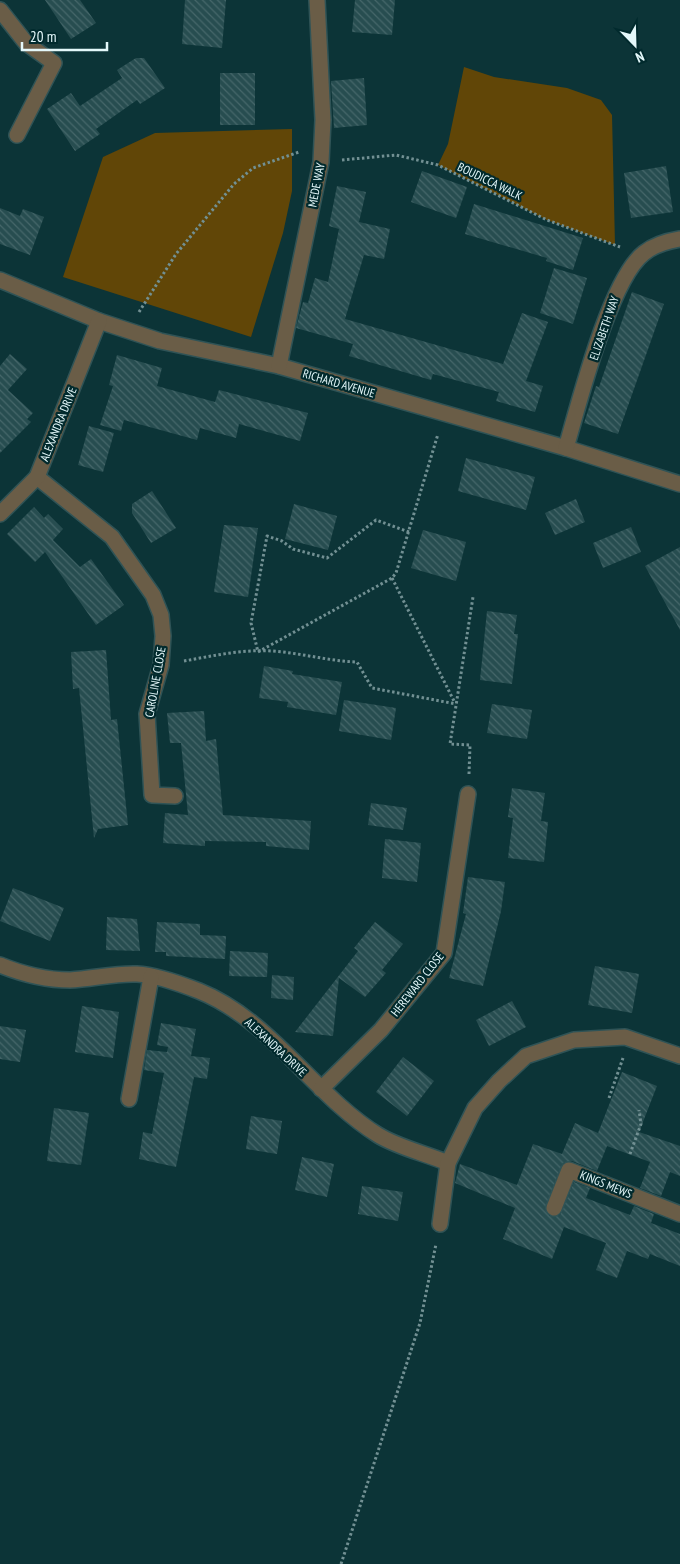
<svg xmlns="http://www.w3.org/2000/svg" width="680" height="1564" font-family="'PT Sans Narrow',sans-serif">
<style>
.green{fill:#614607}
.building{fill:url(#building-back-hatch)}
.lines{fill:none;stroke-linecap:round;stroke-linejoin:round}
.minor-casing{stroke:#2f5356;stroke-width:18}
.path{stroke:#729093;stroke-width:3;stroke-dasharray:2.5 2.5;stroke-linecap:butt}
.minor{stroke:#6a5d47;stroke-width:15}
.labels{text-anchor:middle;dominant-baseline:central;stroke-width:4.5;stroke-linejoin:round;paint-order:stroke}
.street-label{font-size:12px;fill:#e4f8fa;stroke:#012a2d}
</style>
<defs>
<pattern id="building-back-hatch" width="6" height="6" patternUnits="userSpaceOnUse" patternTransform="scale(1.25)"><rect width="6" height="6" fill="#274d50"/><path d="M-1 5l2 2M0 0l6 6M5-1l2 2" fill="none" stroke="#46676a"/></pattern>
</defs>
<rect width="100%" height="100%" fill="#0c3437"/>
<g class="green">
<polygon points="464,67 494,77 567,88 601,100 612,115 615,245 547,220 438,165 448,144"/>
<polygon points="292,129 292,191 283,233 251,337 63,277 103,157 155,133"/>
</g>
<g class="building">
<polygon points="45,0 80,0 96,23 71,39"/>
<polygon points="185,0 226,0 222,48 182,44"/>
<polygon points="355,0 395,0 392,35 352,32"/>
<polygon points="136,58 144,58 165,88 140,104 137,100 96,129 100,134 75,151 47,109 71,93 80,106 122,78 117,70"/>
<rect x="220" y="73" width="35" height="52"/>
<polygon points="364,78 367,125 334,128 331,81"/>
<polygon points="666,166 673,212 631,218 624,173"/>
<polygon points="422,171 467,187 456,218 411,202"/>
<polygon points="337,186 366,192 359,222 390,229 384,259 364,255 345,319 503,364 522,313 548,322 526,381 543,386 535,412 496,401 499,392 433,374 431,380 349,356 353,344 296,328 303,302 308,303 315,278 328,282 339,229 329,226"/>
<polygon points="474,204 583,238 573,270 546,261 547,258 465,234"/>
<polygon points="0,208 20,216 23,209 44,217 30,255 0,244"/>
<polygon points="554,268 587,278 573,324 540,313"/>
<polygon points="632,292 664,304 618,434 584,423 596,386 599,387"/>
<polygon points="10,354 27,369 8,390 33,413 27,419 31,422 0,453 0,366"/>
<polygon points="117,355 162,368 157,386 215,402 219,390 308,413 300,441 239,424 236,438 200,428 197,440 124,420 121,431 100,425 113,386 109,385"/>
<polygon points="89,426 114,433 103,472 78,465"/>
<polygon points="466,458 535,477 526,510 458,491"/>
<polygon points="152,491 176,528 151,543 132,513 132,504"/>
<polygon points="576,499 585,522 555,535 545,513"/>
<polygon points="294,504 337,516 328,550 285,539"/>
<polygon points="34,507 44,518 48,514 63,529 53,540 80,567 91,559 124,605 96,625 45,552 35,562 7,534"/>
<polygon points="224,525 258,528 248,597 214,592"/>
<polygon points="631,527 641,552 603,568 593,543"/>
<polygon points="423,530 466,542 456,581 411,568"/>
<polygon points="680,547 680,630 645,566"/>
<polygon points="487,611 517,615 514,634 518,634 512,684 480,680"/>
<polygon points="106,650 111,720 117,719 128,825 98,829 94,838 79,688 73,689 71,652"/>
<polygon points="264,666 293,671 292,674 342,682 336,715 287,707 288,702 259,698"/>
<polygon points="344,700 396,708 391,740 339,731"/>
<polygon points="492,704 532,710 527,739 487,733"/>
<polygon points="204,711 206,741 216,739 223,815 311,821 309,850 266,846 266,842 205,841 205,846 163,843 165,813 188,815 181,743 170,743 167,713"/>
<polygon points="512,788 545,793 541,821 548,822 544,862 508,858 513,818 508,817"/>
<polygon points="371,803 407,808 403,830 368,825"/>
<polygon points="385,839 421,843 417,882 382,878"/>
<polygon points="468,877 505,882 501,911 483,986 449,978 466,914 463,913"/>
<polygon points="13,888 64,908 50,941 0,921"/>
<polygon points="107,917 137,919 140,951 106,950"/>
<polygon points="157,922 200,924 200,935 226,936 225,959 166,956 166,952 155,952"/>
<polygon points="375,922 403,944 382,970 386,973 365,997 339,978 333,1036 295,1032 358,951 354,948"/>
<polygon points="230,951 268,953 267,977 229,976"/>
<polygon points="595,966 639,974 632,1013 588,1005"/>
<polygon points="272,975 294,977 293,1000 271,998"/>
<polygon points="512,1001 526,1027 489,1046 476,1020"/>
<polygon points="82,1006 119,1012 113,1058 75,1052"/>
<polygon points="161,1023 196,1029 191,1056 210,1058 207,1079 194,1077 176,1167 139,1159 143,1132 152,1134 164,1073 144,1070 147,1050 167,1052 168,1047 157,1045"/>
<polygon points="0,1026 26,1030 20,1062 0,1059"/>
<polygon points="403,1057 434,1081 407,1116 376,1092"/>
<polygon points="622,1072 657,1086 639,1132 680,1146 680,1176 670,1172 661,1196 640,1188 650,1162 607,1146 597,1171 572,1161 563,1163 545,1209 550,1216 560,1215 574,1182 590,1188 586,1198 630,1215 634,1206 654,1214 651,1223 680,1234 680,1266 650,1254 648,1259 627,1251 617,1278 596,1270 606,1243 564,1227 552,1259 503,1239 515,1208 455,1183 460,1164 517,1185 533,1144 562,1154 575,1123 598,1133"/>
<polygon points="54,1108 89,1113 81,1165 47,1161"/>
<polygon points="251,1116 282,1121 277,1154 246,1149"/>
<polygon points="302,1157 334,1164 327,1197 295,1190"/>
<polygon points="362,1186 403,1192 398,1221 358,1214"/>
</g>
<g class="lines">
<g class="minor-casing">
<g id="minor">
<polyline points="0,10 26,43 54,63 17,135"/>
<polyline points="0,280 99,321 160,341 279,366 566,448 680,484"/>
<polyline points="279,366 321,162 323,120 317,0"/>
<path d="M566 448C579 403 610 279 644 253 654 245 668 241 680 239"/>
<polyline points="37,477 112,537 153,595 161,615 163,636 161,665 147,714 152,795 175,796"/>
<polyline points="0,514 37,477 99,321"/>
<path d="M0 965C22 974 45 980 70 980 92 979 115 973 137 974 157 975 181 984 199 991 271 1020 314 1095 378 1135 397 1147 427 1154 448 1163"/>
<polyline points="321,1089 381,1030 444,953 468,794"/>
<polyline points="129,1099 151,977"/>
<polyline points="554,1208 569,1170 680,1214"/>
<polyline points="440,1224 448,1163 475,1108 499,1081 526,1056 574,1040 625,1037 680,1056"/>
</g>
</g>
<g class="path">
<polyline points="342,160 396,155 438,165 547,220 620,247"/>
<polyline points="139,312 176,254 234,184 253,168 299,152"/>
<polyline points="409,532 376,520 327,558 293,549 282,541 267,536 251,623 258,652 392,578 396,573 438,434"/>
<polyline points="392,578 455,703"/>
<path d="M184 661C212 656 243 649 272 651 301 653 328 661 357 662L372 688 456 704"/>
<polyline points="469,774 470,745 450,744 473,597"/>
<polyline points="609,1098 623,1058"/>
<polyline points="630,1154 641,1124 639,1110"/>
<polyline points="341,1564 420,1323 436,1244"/>
</g>
<use href="#minor" class="minor"/>
</g>
<g class="labels">
<g class="street-label">
<text transform="translate(490 181) rotate(26)">BOUDICCA WALK</text>
<text transform="translate(316 185) rotate(-79)">MEDE WAY</text>
<text transform="translate(604 328) rotate(-71)">ELIZABETH WAY</text>
<text transform="translate(339 383) rotate(16)">RICHARD AVENUE</text>
<text transform="translate(58 424) rotate(-68)">ALEXANDRA DRIVE</text>
<text transform="translate(155 682) rotate(-80)">CAROLINE CLOSE</text>
<text transform="translate(417 984) rotate(-52)">HEREWARD CLOSE</text>
<text transform="translate(276 1047) rotate(43)">ALEXANDRA DRIVE</text>
<text transform="translate(606 1184) rotate(22)">KINGS MEWS</text>
</g>
</g>
<g transform="translate(635 45) rotate(157)" stroke="#012a2d" stroke-width="4" paint-order="stroke">
<path d="M0-4L9 19L0 12L-9 19Z" fill="#e4f8fa"/>
<text y="-8" font-size="14" font-weight="bold" text-anchor="middle" fill="#e4f8fa">N</text>
</g>
<path d="M22 42v8h85v-8" fill="none" stroke="#e4f8fa" stroke-width="2.5"/>
<text x="30" y="42" font-size="15" fill="#e4f8fa" stroke="#012a2d" stroke-width="4" paint-order="stroke">20 m</text>
</svg>
